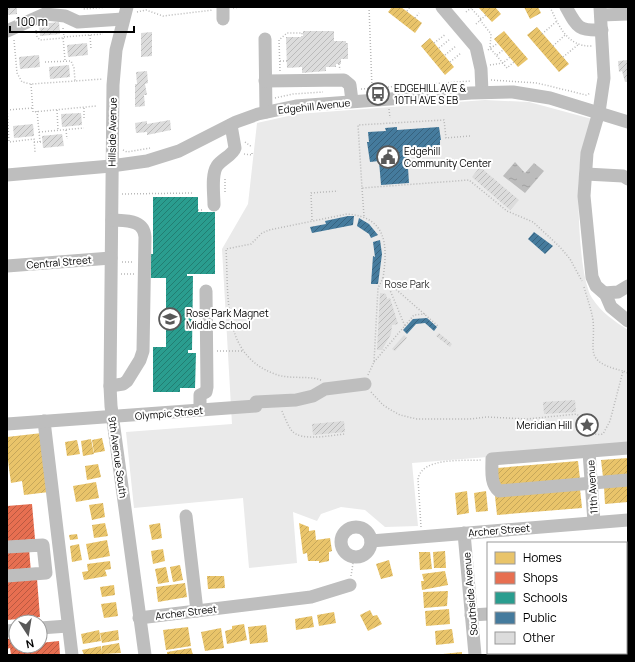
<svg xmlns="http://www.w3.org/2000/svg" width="635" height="662" font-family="Manrope,sans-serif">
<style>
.green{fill:#eaeaea}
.water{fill:url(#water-ripples)}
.homes{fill:url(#homes-hatch)}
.shops{fill:url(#shops-hatch)}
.schools{fill:url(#schools-hatch)}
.public{fill:url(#public-hatch)}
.building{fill:url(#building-hatch)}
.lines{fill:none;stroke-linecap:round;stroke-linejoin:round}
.path{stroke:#b8b8b8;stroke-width:1.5;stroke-dasharray:1 2;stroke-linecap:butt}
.minor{stroke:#bebebe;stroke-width:13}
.labels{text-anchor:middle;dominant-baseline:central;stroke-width:4;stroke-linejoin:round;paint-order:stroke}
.poi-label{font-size:10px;fill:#000;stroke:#fff;text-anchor:start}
.street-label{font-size:10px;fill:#000;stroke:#fff}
.park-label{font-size:10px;fill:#2f2f2f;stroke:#fff}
</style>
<defs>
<pattern id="water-ripples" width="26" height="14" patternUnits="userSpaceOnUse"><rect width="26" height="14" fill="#bcbcbc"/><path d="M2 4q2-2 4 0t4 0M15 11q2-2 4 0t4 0" fill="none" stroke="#a0a0a0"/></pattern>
<pattern id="homes-hatch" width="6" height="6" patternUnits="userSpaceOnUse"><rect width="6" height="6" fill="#e9c46a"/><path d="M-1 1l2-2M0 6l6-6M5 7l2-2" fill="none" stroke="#c6a75a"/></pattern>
<pattern id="shops-hatch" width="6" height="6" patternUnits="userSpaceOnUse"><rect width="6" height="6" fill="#e76f51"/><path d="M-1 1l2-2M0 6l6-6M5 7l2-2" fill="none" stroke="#b95941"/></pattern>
<pattern id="schools-hatch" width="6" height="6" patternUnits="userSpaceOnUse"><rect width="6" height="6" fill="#2a9d8f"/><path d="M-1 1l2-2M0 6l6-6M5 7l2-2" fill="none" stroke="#227e72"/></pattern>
<pattern id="public-hatch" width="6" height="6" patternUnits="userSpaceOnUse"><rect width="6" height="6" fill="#457b9d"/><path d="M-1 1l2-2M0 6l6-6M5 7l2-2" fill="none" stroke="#37627e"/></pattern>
<pattern id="building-hatch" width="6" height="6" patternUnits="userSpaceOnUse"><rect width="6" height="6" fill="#dcdcdc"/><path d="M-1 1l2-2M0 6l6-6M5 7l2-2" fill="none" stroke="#bbb"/></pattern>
</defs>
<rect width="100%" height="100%" fill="#fff"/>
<path class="green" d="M485 100 529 102 592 119C589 131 583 144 581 157 576 183 578 276 592 298 601 312 614 321 628 330V446L412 463 418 526 385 527 365 510 341 507 321 514 317 521 293 512 297 563 249 568 243 498 134 508 126 432 232 424 222 249 248 204 257 123 297 114Z"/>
<polygon class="water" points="515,162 525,173 534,163 544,171 525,193 503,176"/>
<g class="homes">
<polygon points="392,7 401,7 422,23 415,33 388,12"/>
<polygon points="478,7 495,7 501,14 492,22"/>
<polygon points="524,7 538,7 541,13 530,19"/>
<polygon points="537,27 569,64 559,72 527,35"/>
<polygon points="504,31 528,59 518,67 494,39"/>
<polygon points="430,38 454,67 445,75 421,46"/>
<polygon points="42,433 49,492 24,495 22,481 11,483 7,453 7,437"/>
<polygon points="102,438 105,451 94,453 92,440"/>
<polygon points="91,439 94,454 83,456 81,441"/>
<polygon points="77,440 80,454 67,456 65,442"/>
<polygon points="628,458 628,475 603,477 601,460"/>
<polygon points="578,461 580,479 499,486 497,468"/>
<polygon points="98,464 101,477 87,480 85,466"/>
<polygon points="96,482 99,498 76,502 73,486"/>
<polygon points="628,485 628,502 605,504 604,487"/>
<polygon points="580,489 582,508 497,515 495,496"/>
<polygon points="467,491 469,513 457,515 455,493"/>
<polygon points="486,491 488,511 476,512 474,493"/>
<polygon points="103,503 105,517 92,520 89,505"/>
<polygon points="105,523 108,536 94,538 92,525"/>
<polygon points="160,523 162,538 152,540 149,525"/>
<polygon points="299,523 309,527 309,531 315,530 316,540 330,538 332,551 329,552 329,561 319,563 319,561 308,561 307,553 303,554"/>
<polygon points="77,534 78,539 70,540 69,535"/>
<polygon points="107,540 110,556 89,560 86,544"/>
<polygon points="79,544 82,560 72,562 70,546"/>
<polygon points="163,549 165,561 153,564 151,551"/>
<polygon points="445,551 446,568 434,568 433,552"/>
<polygon points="419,552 430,552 432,569 420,570"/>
<polygon points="389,560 393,576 381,579 376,564"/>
<polygon points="110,561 111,569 105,570 107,576 84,580 82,572 88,571 87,564"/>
<polygon points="180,565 183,580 173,582 170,567"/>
<polygon points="166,567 169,582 158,584 155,569"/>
<polygon points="445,571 448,585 422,590 421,581 424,581 422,574"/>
<polygon points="207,576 224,576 225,588 208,589"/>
<polygon points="185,583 187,597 158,602 156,587"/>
<polygon points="114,585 115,595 102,597 100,587"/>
<polygon points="448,591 447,606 424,608 423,592"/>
<polygon points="116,602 118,616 104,618 101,604"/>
<polygon points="449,609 450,624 426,626 425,611"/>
<polygon points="370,610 373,616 377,615 382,624 368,631 360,615"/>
<polygon points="334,612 336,623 319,626 317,615"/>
<polygon points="312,616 314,627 296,630 295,619"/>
<polygon points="244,624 247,640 227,644 225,631 232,629 232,626"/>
<polygon points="266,625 268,642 250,644 248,627"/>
<polygon points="188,627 191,646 166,650 163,630"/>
<polygon points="221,628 224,648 205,651 201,632"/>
<polygon points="452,629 454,643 436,645 435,631"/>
<polygon points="99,630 101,641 83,644 81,634"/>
<polygon points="118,630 119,640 102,643 100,633"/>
<polygon points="626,637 628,639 628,652 626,655 619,655 617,653 626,653"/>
<polygon points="119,643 121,653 84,655 82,650 101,646 102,652 102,646"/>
<polygon points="191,648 193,655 167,655 167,652"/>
<polygon points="462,652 462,655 443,655 443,654"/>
<rect x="495" y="653" width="22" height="2"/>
</g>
<g class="shops">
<polygon points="32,504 35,539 7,542 7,506"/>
<polygon points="29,549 31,572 7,574 7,551"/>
<polygon points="37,579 40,617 7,620 7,581"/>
<polygon points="16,638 16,646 40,646 40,643 59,641 60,655 11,655 10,648 7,649 7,639"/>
</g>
<polygon class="schools" points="153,197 198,197 198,212 215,212 215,274 187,274 187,276 193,276 192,350 188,350 188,353 196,353 195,388 180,388 180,392 153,392 153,347 166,347 166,278 151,278 151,254 153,254"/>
<g class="public">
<polygon points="397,127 397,130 439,127 441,140 440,140 440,150 407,153 409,183 381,185 379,161 370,162 367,142 369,142 368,132 386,131 385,128"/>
<polygon points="348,216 354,216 353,225 312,233 310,227 326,224 325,221"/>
<polygon points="359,218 369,224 378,235 371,238 369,234 357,226"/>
<polygon points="534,232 553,246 545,254 528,239"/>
<polygon points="380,240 382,254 378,284 371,284 373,256 375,257 373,242"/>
<polygon points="427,318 437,327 434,331 425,323 416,324 407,334 403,330 413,319"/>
</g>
<g class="building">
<polygon points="7,7 17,7 17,14 7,15"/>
<polygon points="59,22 60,34 40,36 39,24"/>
<polygon points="303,31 334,31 334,41 346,41 346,43 348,43 348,59 341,59 341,64 336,64 336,67 326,67 326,71 302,73 302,67 287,68 286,37 303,37"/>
<polygon points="152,32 152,56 141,57 141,33"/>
<polygon points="87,43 88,55 68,57 67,45"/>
<polygon points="39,55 40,67 20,69 19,57"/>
<polygon points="628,60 628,81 625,82 622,71 619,72 618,61"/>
<polygon points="69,65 70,77 50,79 49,67"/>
<polygon points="147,71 148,83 145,84 147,95 144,95 145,106 135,107 135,84 137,84 136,72"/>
<polygon points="81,113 82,125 62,127 61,114"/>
<polygon points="170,120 171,130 147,135 147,132 136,133 135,123 147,121 147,124"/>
<polygon points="33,124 34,136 14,138 13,126"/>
<polygon points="62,134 64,146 43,148 42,136"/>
<polygon points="480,167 519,200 510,210 472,177"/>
<polygon points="380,293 386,294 387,299 390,298 398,324 392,325 391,334 382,350 377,350"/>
<polygon points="439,333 452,344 450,347 436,336"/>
<polygon points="404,335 407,338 395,351 392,349"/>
<polygon points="575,400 576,412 544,414 543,402"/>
<polygon points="344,421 345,432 313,435 312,424"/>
</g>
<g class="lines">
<g class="path">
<polyline points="82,7 83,9 109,7"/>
<polyline points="369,7 372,88"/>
<polyline points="470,7 481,19"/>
<path d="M550 7C559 26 567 47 592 46"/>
<polyline points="233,8 240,7"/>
<polyline points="407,11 410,7"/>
<polyline points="137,12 146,10 163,16 213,10"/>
<polyline points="466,12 472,7"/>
<polyline points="415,18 419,13"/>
<polyline points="480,20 491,34 490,48 507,68 514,62"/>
<polyline points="476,24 486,15"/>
<polyline points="63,28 64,37"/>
<polyline points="36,30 37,37 40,40 63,38"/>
<polyline points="542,34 557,21"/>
<polyline points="90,35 91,49"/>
<polyline points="14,40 17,73 22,82 31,84 75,81"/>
<polyline points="434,43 446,34"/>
<polyline points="553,46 565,35"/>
<polyline points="439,48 450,39"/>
<polyline points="488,50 498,43"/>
<polyline points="445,55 456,46"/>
<polyline points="497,55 503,50"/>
<polyline points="563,57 579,44"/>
<polyline points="65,60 63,37 103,34"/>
<polyline points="280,61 287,61"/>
<polyline points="45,62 71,61 74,68 75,81 103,79"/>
<polyline points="450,62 461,53"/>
<polyline points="339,64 340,70"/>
<polyline points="490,65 503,63 510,57"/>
<polyline points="280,71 279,40 287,33 302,33 302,37"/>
<polyline points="491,80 537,83 586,95 591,93"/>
<polyline points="31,84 33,112 96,106"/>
<polyline points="361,89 471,81"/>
<polyline points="275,98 293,94 323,92"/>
<polyline points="7,107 9,142 34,139 35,152"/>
<polyline points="84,108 84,119"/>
<polyline points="389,109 390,118"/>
<polyline points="7,110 33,108"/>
<polyline points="57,110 58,130"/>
<polyline points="37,111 40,142"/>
<polyline points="66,130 67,139"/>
<polyline points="39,132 84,128"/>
<polyline points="470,136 446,138 444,120 358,125 362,188 469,180 507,211 533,222 560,247 570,259 582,281"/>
<polyline points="34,142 41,142"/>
<polyline points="245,142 252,147"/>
<polyline points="123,150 127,152 150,148"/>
<polyline points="244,154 252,155 252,153"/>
<polyline points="225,179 225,193"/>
<polyline points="362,188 364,216"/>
<polyline points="122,194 193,193"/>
<polyline points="198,210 204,210"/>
<polyline points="312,220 311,193 338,191"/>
<polyline points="122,262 134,262"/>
<polyline points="121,274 134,274"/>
<polyline points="387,283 405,326"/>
<path d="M584 287C587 298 591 308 593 320 596 351 582 361 623 371"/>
<polyline points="217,351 243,351"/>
<polyline points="374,362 414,315 425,314"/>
<polyline points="368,375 374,362 378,288 383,278 438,326"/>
<path d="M321 380C307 375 290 380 275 374 221 355 229 295 226 249L251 244 262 233 269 230 347 214C387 217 388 245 383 278"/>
<path d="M371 392 383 405 391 410 400 415 417 419H470L487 417 527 419 577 414C584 424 589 437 603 434L610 421 623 371 628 373"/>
<path d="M282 411C285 418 288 426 292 431 302 442 332 435 345 434"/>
<path d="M421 527 418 479C422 457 463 461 481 460"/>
<polyline points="351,576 354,557"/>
</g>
<g class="minor">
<polyline points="127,7 116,50 113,85 110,386 111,406 145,655"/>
<polyline points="442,7 476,47 481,69 482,92"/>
<path d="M566 7C577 27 578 31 602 30"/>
<polyline points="600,7 604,78 599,112 587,153 584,196 592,277 596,286 604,293 618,292 628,286"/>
<polyline points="601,15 628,14"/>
<polyline points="223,19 223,7"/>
<polyline points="7,31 45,14 65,16 78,22 123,19"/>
<polyline points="265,39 266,112"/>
<polyline points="265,81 344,80 350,85 352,101"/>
<polyline points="586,174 623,176 628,179"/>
<polyline points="7,175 111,166 147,161 179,151 236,122 258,114 296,106 471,93 513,92 550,98 628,122"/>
<path d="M214 205C214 194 211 175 217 166 222 159 233 155 235 148L231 125"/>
<polyline points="7,266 111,258"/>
<polyline points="605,293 611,307 628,321"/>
<path d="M110 386 123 384 127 381 140 360 143 351 145 237C144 219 125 221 112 220"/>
<polyline points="200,410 200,395 206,392 207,387 206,291"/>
<polyline points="44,421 72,655"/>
<polyline points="7,424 256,406 256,402 296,400 313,396 325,389 365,384"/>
<path d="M628 448 492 459C492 470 490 484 499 491L628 480"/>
<polyline points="589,452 594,522"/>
<polyline points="186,516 197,611"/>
<circle cx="356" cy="542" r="15"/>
<polyline points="464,533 475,655"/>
<polyline points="371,541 628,520"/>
<polyline points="7,547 43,545 46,573 7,576"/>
<polyline points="626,603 628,603"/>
<polyline points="471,615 488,614"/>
<polyline points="139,618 311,597 350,585"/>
<polyline points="40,628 68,626"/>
<polyline points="7,631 16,630"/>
</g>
</g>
<defs>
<g id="bus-ring" transform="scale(1.15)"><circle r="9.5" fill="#fff" stroke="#595959" stroke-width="1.5"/><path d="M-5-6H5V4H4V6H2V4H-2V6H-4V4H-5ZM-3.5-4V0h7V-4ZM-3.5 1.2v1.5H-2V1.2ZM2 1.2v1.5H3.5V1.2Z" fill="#595959"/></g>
<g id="civic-ring" transform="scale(1.15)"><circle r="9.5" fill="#fff" stroke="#595959" stroke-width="1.5"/><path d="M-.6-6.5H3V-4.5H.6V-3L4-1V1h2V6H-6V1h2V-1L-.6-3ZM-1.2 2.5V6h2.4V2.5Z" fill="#595959"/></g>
<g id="school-ring" transform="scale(1.15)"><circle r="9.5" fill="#fff" stroke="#595959" stroke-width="1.5"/><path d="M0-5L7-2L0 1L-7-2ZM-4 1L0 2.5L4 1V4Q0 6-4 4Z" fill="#595959"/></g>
<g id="sight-ring" transform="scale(1.15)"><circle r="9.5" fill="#fff" stroke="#595959" stroke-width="1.5"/><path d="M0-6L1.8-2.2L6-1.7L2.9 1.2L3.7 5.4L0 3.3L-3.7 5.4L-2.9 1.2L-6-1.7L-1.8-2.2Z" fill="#595959"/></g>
</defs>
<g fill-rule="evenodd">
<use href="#bus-ring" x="378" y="94"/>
<use href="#civic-ring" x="388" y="157"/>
<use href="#school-ring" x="170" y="319"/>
<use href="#sight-ring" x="587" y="425"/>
</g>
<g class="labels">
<g class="poi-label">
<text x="394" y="88">EDGEHILL AVE &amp;<tspan x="394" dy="12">10TH AVE S EB</tspan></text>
<text x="404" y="151">Edgehill<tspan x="404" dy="12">Community Center</tspan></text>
<text x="186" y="313">Rose Park Magnet<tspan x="186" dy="12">Middle School</tspan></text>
<text x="572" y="425" text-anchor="end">Meridian Hill</text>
</g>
<g class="street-label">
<text transform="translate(314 106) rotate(-6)">Edgehill Avenue</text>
<text transform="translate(112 132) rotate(-89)">Hillside Avenue</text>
<text transform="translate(59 262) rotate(-5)">Central Street</text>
<text transform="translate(169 413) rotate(-5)">Olympic Street</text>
<text transform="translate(118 457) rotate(82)">9th Avenue South</text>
<text transform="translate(592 487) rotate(-94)">11th Avenue</text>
<text transform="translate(499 530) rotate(-5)">Archer Street</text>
<text transform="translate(470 594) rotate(-95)">Southside Avenue</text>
<text transform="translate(186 612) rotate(-7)">Archer Street</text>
</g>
<g class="park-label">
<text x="407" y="284">Rose Park</text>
</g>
</g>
<rect width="635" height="662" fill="none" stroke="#000000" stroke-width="16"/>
<rect x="487" y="542" width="140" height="112" fill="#ffffff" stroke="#999999"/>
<rect x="495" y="552" width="20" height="12" fill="#e9c46a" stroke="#999999"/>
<text x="523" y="562" font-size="12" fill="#000000">Homes</text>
<rect x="495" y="572" width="20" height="12" fill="#e76f51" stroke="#999999"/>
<text x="523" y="582" font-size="12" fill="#000000">Shops</text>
<rect x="495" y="592" width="20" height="12" fill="#2a9d8f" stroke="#999999"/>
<text x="523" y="602" font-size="12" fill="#000000">Schools</text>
<rect x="495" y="612" width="20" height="12" fill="#457b9d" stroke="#999999"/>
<text x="523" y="622" font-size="12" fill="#000000">Public</text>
<rect x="495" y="632" width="20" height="12" fill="#dcdcdc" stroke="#999999"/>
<text x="523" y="642" font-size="12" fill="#000000">Other</text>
<g transform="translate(28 634) rotate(168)"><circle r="19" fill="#ffffff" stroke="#999999"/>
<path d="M0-3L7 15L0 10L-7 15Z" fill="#595959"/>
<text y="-6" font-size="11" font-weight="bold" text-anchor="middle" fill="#000000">N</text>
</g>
<path d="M10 26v6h124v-6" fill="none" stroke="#000000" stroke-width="2"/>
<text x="16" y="26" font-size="12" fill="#000000" stroke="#ffffff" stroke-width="3" paint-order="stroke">100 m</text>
</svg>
